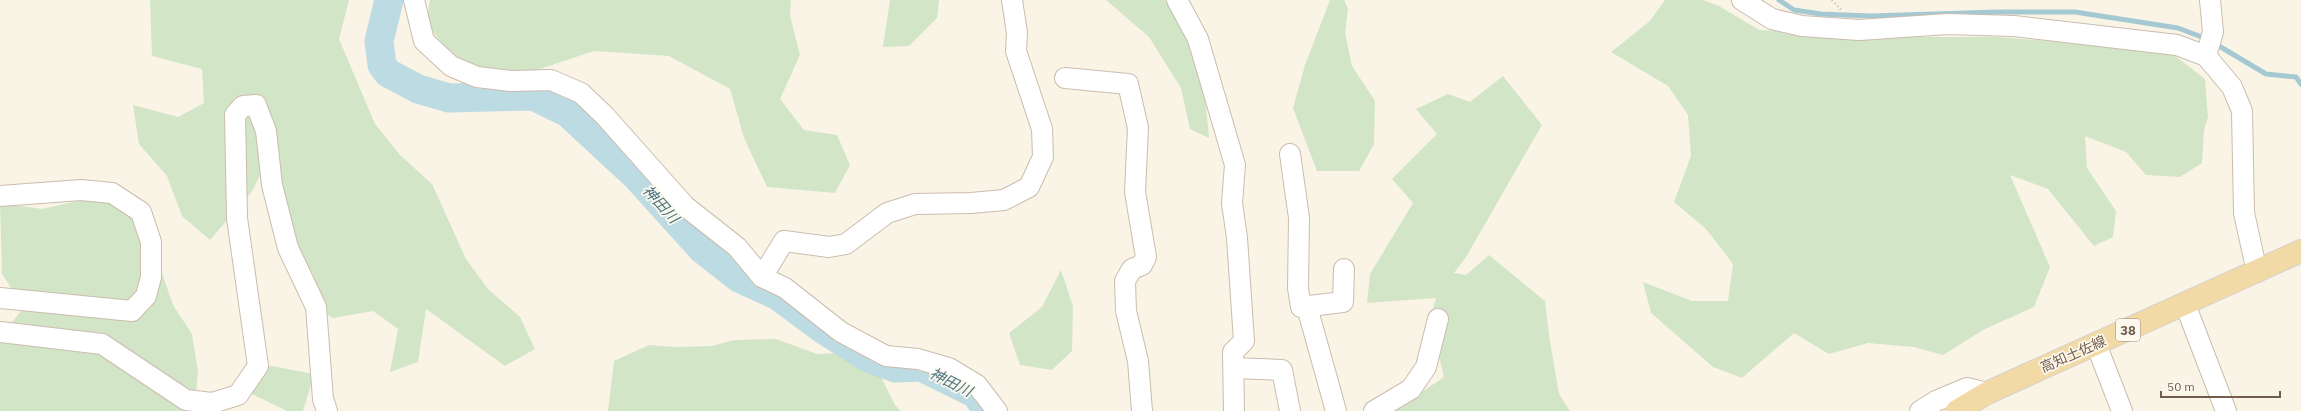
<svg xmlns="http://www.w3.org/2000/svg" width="2301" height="411" font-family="'IBM Plex Sans','Noto Sans JP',sans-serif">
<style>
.green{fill:#d2e6c7}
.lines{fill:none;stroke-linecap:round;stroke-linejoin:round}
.stream{stroke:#a5c9d2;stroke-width:5}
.river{stroke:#bddbe2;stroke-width:29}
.minor-casing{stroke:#cbbcae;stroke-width:22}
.major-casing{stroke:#d7d1cd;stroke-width:24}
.path{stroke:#d1b8a5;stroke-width:2.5;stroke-dasharray:1 3;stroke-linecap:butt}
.minor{stroke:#fff;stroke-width:20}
.major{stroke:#f2daa6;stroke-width:22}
.labels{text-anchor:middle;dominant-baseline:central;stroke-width:3.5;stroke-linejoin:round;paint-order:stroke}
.shield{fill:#fdf8ed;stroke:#9b8b7e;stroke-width:1}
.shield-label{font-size:13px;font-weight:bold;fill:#715c4e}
.street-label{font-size:14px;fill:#715c4e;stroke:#fdf8ed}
.water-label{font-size:15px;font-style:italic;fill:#4a7682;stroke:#fdf8ed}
</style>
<rect width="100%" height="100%" fill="#faf4e7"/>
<g class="green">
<polygon points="150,0 349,0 339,39 375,124 400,155 432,184 466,259 488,289 520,317 535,349 505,366 426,309 418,362 390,372 398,329 373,311 333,318 311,304 314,275 296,252 260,175 253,190 210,240 182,216 167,176 139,144 133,105 178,117 204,103 202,69 152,56"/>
<polygon points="430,0 791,0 790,16 800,55 780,99 804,130 837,135 850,165 835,193 767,187 744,138 730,89 669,56 594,51 519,76 457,61 426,24"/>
<polygon points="890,0 939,0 937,18 909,46 883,47"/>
<polygon points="1106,0 1165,0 1180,23 1204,84 1209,138 1190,129 1181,88 1149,37"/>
<polygon points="1330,0 1344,0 1348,9 1345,33 1352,66 1375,101 1374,144 1359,171 1317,171 1293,108 1305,65"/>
<polygon points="1665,0 1703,0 1719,6 1759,30 1894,37 1998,37 2169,51 2205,79 2208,117 2204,130 2202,163 2180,177 2146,175 2126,152 2085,136 2087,168 2116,211 2113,237 2094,246 2048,189 2010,175 2050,267 2034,307 1983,330 1943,355 1914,347 1868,343 1829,354 1794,333 1742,378 1713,367 1651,313 1643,282 1692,301 1728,301 1733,264 1706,229 1674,202 1691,156 1688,115 1668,86 1611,52 1650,21"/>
<polygon points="1503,76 1542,125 1466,257 1454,273 1466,275 1489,255 1545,301 1549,335 1559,394 1570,411 1394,411 1444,377 1430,318 1436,298 1367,303 1370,274 1413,203 1392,179 1437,134 1416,109 1448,94 1470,102"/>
<polygon points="124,199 161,270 173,305 192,334 198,372 194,411 0,411 0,330 4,331 24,308 2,274 0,203 42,209 82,200"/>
<polygon points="1061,270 1073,306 1072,351 1052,370 1020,365 1009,333 1042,307"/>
<polygon points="776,339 817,354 836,353 874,363 895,405 901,411 608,411 614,361 649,345 675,347 712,346 734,340"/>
<polygon points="250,362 314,374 303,411 287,411 252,394"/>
</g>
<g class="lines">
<g class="stream">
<polyline points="1779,0 1794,10 1821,14 1871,16 1996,12 2075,12 2178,28 2207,39"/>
<polyline points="2214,43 2266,74 2296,77 2301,84"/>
</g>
<polyline class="river" points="389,0 379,41 382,65 388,73 418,89 449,98 533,96 568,113 636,176 702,249 739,278 778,296 824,330 868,358 896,368 921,367 976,394 986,409"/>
<g class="minor-casing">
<g id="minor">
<polyline points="414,0 424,41 451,66 477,77 511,81 551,80 581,93 605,116 685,206 737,247 762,277 785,288 841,332 886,356 918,359 949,368 977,385 997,411"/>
<polyline points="1177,0 1198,39 1235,165 1232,203 1237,238 1244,341 1233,352 1234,411"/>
<polyline points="1742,0 1772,19 1802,26 1859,30 1948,24 2014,26 2177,45 2206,56 2232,87 2242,111 2244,213 2257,272"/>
<polyline points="2206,56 2213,32 2210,0"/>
<polyline points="1065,78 1128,84 1138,128 1135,192 1146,257 1142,265 1132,269 1125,281 1126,311 1138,361 1142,411"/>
<polyline points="1290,154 1299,218 1298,288 1301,307 1343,302 1344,269"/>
<polyline points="0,196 81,190 112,193 141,212 151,242 151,277 146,296 132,311 0,298"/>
<polyline points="762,277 784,241 829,247 846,244 887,213 915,204 971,203 1004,200 1029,187 1043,157 1042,129 1016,51 1017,33 1012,0"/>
<polyline points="2185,304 2226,411"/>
<polyline points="1307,307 1336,411"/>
<polyline points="0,332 102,344 186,400 212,403 238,395 258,366 237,218 235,115 243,106 256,105 266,131 272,185 288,248 316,307 323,399 327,411"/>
<polyline points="2096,344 2122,411"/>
<polyline points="1234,368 1282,370 1290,411"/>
<polyline points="1374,411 1411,389 1426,367 1438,319"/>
<polyline points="1920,411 1936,401 1967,388 1987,393"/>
</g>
</g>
<g class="major-casing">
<polyline id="major" points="1957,411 1987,393 2301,251"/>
</g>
<polyline class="path" points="1832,0 1841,10"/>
<use href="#minor" class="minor"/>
<use href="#major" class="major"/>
</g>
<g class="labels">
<rect class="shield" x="2116" y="319" width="24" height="22" rx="3"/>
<g class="shield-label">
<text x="2128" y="330">38</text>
</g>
<g class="street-label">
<text transform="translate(2073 354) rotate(-24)">高知土佐線</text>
</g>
<g class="water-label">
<text transform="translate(661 204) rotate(48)">神田川</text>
<text transform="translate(951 382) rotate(27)">神田川</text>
</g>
</g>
<path d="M2161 391v6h119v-6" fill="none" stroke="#715c4e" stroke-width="2"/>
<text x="2167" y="391" font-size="12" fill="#715c4e" stroke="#fdf8ed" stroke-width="3" paint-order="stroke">50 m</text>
</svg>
